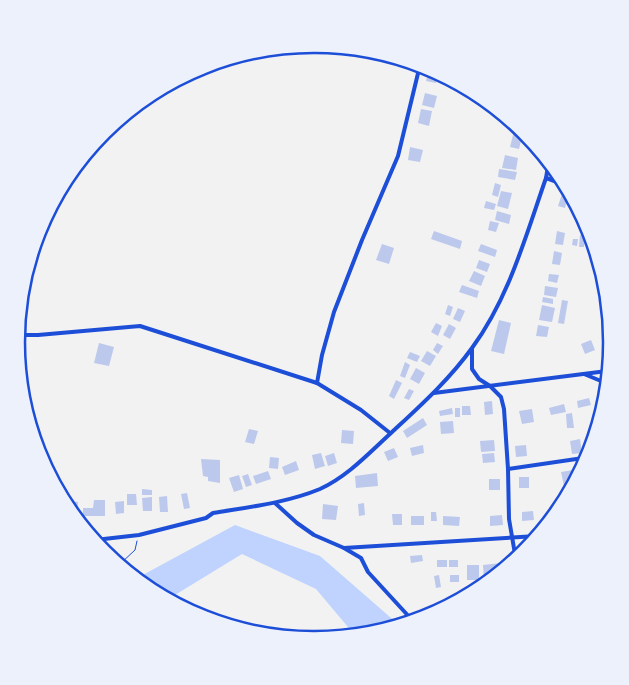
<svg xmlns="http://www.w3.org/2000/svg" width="629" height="685" font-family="Manrope,sans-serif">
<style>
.water{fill:#bfd3fe}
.building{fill:#bdc9ec}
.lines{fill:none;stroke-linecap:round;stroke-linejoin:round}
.path{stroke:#1d4ed8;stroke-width:1}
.service{stroke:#1d4ed8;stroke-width:2}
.minor{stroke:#1d4ed8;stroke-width:4}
.rim{fill:none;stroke:#1d4ed8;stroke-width:2.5}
</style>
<rect width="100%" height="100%" fill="#f2f2f2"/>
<polygon class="water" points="235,525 320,556 398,624 353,633 316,589 242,554 170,598 139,577"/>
<g class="building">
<polygon points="430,68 438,73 436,83 426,81"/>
<polygon points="425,93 437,96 434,108 422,105"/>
<polygon points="421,109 432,111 429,126 418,123"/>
<polygon points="514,131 523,133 519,149 510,147"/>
<polygon points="410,147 423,150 420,162 408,160"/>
<polygon points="505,155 518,158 516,170 502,168"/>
<polygon points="499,169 517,172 515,180 498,177"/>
<polygon points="495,183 501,185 498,197 492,195"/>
<polygon points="501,191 512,193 508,209 497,206"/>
<polygon points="562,194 568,196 565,208 558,206"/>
<polygon points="486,201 496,204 494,210 484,208"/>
<polygon points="497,211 511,215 509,224 495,220"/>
<polygon points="490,221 499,223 496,232 488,230"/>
<polygon points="434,231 462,241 460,249 431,239"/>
<polygon points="557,231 565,233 563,245 555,244"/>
<polygon points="580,235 585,236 584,247 579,247"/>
<polygon points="573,239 578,239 577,246 572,245"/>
<polygon points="382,244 394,248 389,264 376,260"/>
<polygon points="481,244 497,250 495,257 478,251"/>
<polygon points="554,251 562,253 560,265 552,264"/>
<polygon points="479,260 490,264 487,272 476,268"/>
<polygon points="474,271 485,276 481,286 469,281"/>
<polygon points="549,274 559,275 557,283 548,281"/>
<polygon points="462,285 479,291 477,298 459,292"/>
<polygon points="545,286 558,288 556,297 544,295"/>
<polygon points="543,297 553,299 553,304 542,302"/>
<polygon points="562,300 568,301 564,324 558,323"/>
<polygon points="448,305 453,307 450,316 445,314"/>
<polygon points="542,305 555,308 552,322 539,320"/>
<polygon points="458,308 465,311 460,322 453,319"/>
<polygon points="499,320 511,323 504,354 491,351"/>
<polygon points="436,323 442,326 438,336 431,332"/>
<polygon points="449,324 456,328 450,339 443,335"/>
<polygon points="538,325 549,327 547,337 536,336"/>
<polygon points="591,340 595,350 585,354 581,344"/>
<polygon points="613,342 612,349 606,350 604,344"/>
<polygon points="99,343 114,347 109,366 94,363"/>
<polygon points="437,343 443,346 438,354 433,350"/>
<polygon points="427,351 436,356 430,366 421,361"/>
<polygon points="410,352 420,356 417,362 407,358"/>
<polygon points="405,362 410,365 405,378 400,376"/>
<polygon points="416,368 425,373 419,384 410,379"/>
<polygon points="396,380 402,383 394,399 389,396"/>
<polygon points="409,389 414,391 409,400 404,398"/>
<polygon points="589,398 591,405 578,408 577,401"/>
<polygon points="492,401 493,414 485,415 484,402"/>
<polygon points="564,404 566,412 551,415 549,408"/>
<polygon points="462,406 470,406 471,415 462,415"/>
<polygon points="452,408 453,414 440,416 439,411"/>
<rect x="455" y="408" width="5" height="9"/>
<polygon points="532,409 534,422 522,424 519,411"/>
<polygon points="572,413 574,428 567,428 566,414"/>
<polygon points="423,418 427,425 407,438 403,431"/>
<polygon points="453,421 454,433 441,434 440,422"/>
<polygon points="249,429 258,431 254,444 245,442"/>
<polygon points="342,430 354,431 353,444 341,443"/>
<polygon points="580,439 582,453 572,454 570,441"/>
<polygon points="494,440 495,451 481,452 480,441"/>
<polygon points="423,445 424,453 412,456 410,448"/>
<polygon points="526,445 527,456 516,457 515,446"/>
<polygon points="394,448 398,457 388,461 384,452"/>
<polygon points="321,453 325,466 315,469 312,455"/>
<polygon points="334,453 337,463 328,466 325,456"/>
<polygon points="494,453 495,462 483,463 482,454"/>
<polygon points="270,457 279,458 278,469 269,468"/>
<polygon points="201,459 220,460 220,483 208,481 208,477 203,476"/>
<polygon points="296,461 299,470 285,475 282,467"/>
<polygon points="573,470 575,479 572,484 564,486 561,472"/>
<polygon points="268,471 271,479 256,484 253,476"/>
<polygon points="377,473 378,486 356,488 355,476"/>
<polygon points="248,474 252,485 246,487 242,476"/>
<polygon points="239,475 243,489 234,492 229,478"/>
<rect x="519" y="477" width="10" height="11"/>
<rect x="489" y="479" width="11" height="11"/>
<polygon points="142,489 152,490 152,495 142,495"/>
<polygon points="187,493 190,508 184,509 181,494"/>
<polygon points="127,494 136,494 137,505 127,505"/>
<polygon points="167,496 168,512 160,512 159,497"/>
<polygon points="152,497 152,511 143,511 142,498"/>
<polygon points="94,500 105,500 105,516 83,516 83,508 93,508"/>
<polygon points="69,501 78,502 77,513"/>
<polygon points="124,501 124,513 116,514 115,502"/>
<polygon points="364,503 365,515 359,516 358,504"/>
<polygon points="323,504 338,506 336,520 322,519"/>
<polygon points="533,511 534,520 522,521 522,512"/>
<polygon points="431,512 436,512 437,521 431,521"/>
<polygon points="392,514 402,514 402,525 393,525"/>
<polygon points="502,515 503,525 490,526 490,516"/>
<rect x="411" y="516" width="13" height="9"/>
<polygon points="443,516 460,517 459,526 443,525"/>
<polygon points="422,555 423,561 411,563 410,556"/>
<rect x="437" y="560" width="10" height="7"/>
<rect x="449" y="560" width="9" height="7"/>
<polygon points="501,563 501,570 488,578 484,579 483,565"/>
<rect x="467" y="565" width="12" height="15"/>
<polygon points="439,575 441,587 436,588 434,576"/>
<rect x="450" y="575" width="9" height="7"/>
</g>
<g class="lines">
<polyline class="path" points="120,564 135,550 137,541"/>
<polyline class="service" points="97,540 110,558"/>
<g class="minor">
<polyline points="546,178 560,183"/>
<polyline points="18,335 38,335 140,326 317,383 361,410 390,433"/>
<polyline points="472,349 472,369 479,379 490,386 501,397 504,409 508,469 509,519 516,560"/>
<polyline points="584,374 601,381 605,380"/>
<polyline points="317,383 322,355 334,312 362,240 398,156 420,65"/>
<polyline points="434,393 607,371"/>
<polyline points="508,469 590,457"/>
<polyline points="275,503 297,523 314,535 344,548 361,558 368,572 413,621"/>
<path d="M95 540 139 535 206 518 213 513C249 507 286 503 320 489 348 476 369 453 391 433 420 406 449 380 472 348 509 298 526 235 546 178L548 166"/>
<polyline points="344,548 537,536"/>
</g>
</g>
<path d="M0 0H629V685H0ZM25 342a289 289 0 1 1 578 0a289 289 0 1 1-578 0Z" fill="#edf1fc" fill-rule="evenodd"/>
<path class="rim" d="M25 342a289 289 0 1 1 578 0a289 289 0 1 1-578 0Z"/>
</svg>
